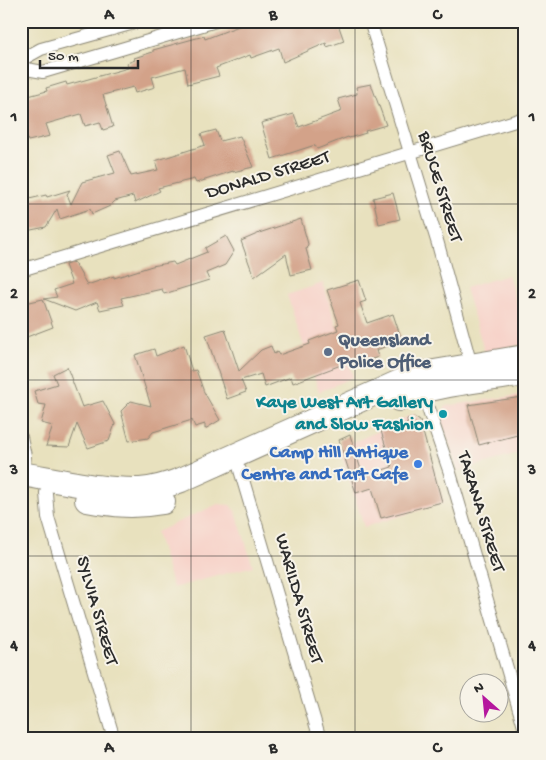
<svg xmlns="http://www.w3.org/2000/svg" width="546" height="760" font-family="'Gochi Hand',sans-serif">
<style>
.built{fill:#f7d1c8}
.building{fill:#d3a289}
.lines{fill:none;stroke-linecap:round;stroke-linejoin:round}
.street-casing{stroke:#8a8674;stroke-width:14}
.highway-casing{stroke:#8a8674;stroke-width:26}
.street{stroke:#fff;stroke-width:12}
.highway{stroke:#fff;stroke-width:24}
.grid{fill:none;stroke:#2b2b2b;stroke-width:1;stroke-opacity:0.55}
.service-dot{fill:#5c6f8a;stroke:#f7f3e8;stroke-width:2}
.culture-dot{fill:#0f9aa8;stroke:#f7f3e8;stroke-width:2}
.shop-dot{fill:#3f7fe0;stroke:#f7f3e8;stroke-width:2}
.labels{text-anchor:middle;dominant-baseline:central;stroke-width:4;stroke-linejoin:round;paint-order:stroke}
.street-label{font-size:19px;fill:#2b2b2b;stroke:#f7f3e8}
.service-label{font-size:19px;font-weight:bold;fill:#4e5e75;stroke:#f7f3e8;text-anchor:start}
.culture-label{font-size:19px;font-weight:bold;fill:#0d838f;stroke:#f7f3e8;text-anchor:end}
.shop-label{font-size:19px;font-weight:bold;fill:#366cbe;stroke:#f7f3e8;text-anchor:end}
.neatline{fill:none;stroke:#2b2b2b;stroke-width:2}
.grid-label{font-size:16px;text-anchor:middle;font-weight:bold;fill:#2b2b2b}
</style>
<rect width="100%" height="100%" fill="#f7f3e8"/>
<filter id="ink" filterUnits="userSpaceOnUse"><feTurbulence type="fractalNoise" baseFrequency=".02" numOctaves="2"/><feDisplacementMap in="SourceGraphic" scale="10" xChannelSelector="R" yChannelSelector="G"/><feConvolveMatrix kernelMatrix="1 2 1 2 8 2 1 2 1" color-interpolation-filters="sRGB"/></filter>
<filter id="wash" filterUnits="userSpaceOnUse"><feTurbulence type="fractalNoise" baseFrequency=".0096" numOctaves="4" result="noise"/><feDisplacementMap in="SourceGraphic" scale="20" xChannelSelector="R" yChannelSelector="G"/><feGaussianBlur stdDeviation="1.12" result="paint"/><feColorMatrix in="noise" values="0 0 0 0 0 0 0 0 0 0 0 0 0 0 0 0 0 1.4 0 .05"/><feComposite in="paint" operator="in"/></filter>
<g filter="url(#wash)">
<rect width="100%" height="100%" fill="#e8e1be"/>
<g class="built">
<polygon points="508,275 525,330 525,344 485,353 465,288"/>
<polygon points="323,283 353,377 319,392 287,295"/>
<polygon points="525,394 525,452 458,471 440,416 446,406"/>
<polygon points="413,414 420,419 444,503 364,527 340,449"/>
<polygon points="218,504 230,505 236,512 253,566 173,588 156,532"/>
</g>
<g id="blocks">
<g class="building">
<polygon points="252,21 266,21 267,25 278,21 337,21 344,41 327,47 326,43 283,62 279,48 251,58 250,55 216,68 219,76 188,84 185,68 152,77 155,87 135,93 133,87 103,95 113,127 103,130 100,122 85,126 81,114 46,124 50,136 28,141 21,117 21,98 47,91 46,88 66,82 67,85 128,68 127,63 135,60 134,58 153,52 153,50 204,36 205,39"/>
<polygon points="371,84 386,125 365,131 366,133 349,138 348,137 317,149 315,145 272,159 261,123 294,114 299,127 342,111 338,99 357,94 356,87"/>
<polygon points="216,130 220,141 240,136 253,167 233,172 233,171 196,183 194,179 158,188 160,191 135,203 133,196 115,201 110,206 92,214 90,209 60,219 57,209 46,227 21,232 21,201 46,195 47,197 70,190 67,194 71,204 82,182 115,173 108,155 120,151 131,176 158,170 155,161 205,145 201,134"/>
<polygon points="393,193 400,219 379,224 373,198"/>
<polygon points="301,219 308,244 306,249 312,270 291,275 286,254 254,277 241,241 262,232"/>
<polygon points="226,236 234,251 225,265 206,273 209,280 164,294 162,289 121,298 124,305 100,310 97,302 75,311 44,299 57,297 54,290 72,284 65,265 74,262 87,285 114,276 114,278 152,266 173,262 175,265 207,252 205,248"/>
<polygon points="359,280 366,301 360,303 367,323 393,314 402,341 376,350 378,357 350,367 349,362 293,383 291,377 265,387 261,374 241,380 246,392 227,399 206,335 225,329 239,371 261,350 271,346 274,354 277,352 279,355 310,344 309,341 338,330 336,325 339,324 327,290"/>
<polygon points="43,299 53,327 24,338 21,331 21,304"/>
<polygon points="184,345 192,371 196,370 204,392 220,420 205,429 205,424 195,427 192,420 153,432 148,438 129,441 121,411 131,401 151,406 135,355 154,349 156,356"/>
<polygon points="67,367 82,407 103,401 115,424 109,441 88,448 77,424 69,447 46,446 53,426 41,423 46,405 38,404 34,391 57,384 53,374"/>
<polygon points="522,397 525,408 525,433 479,445 468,405"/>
<polygon points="414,417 420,421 442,502 381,518 372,488 356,493 339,440 350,435 363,476 392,467 381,431 408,423 407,419"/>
</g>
</g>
</g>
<g filter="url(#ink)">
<use href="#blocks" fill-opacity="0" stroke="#8a8674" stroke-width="1"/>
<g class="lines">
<g class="street-casing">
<g id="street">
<polyline points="370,21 438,244 471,365"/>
<polyline points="21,60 41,49 141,21"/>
<polyline points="21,68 43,72 216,21"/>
<polyline points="21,270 525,118"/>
<polyline points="422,391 450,473 525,730"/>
<polyline points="21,437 25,456 23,474"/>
<polyline points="240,470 320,739"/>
<polyline points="46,493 48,517 114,739"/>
</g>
</g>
<g class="highway-casing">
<g id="highway">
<path d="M399 399C439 383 483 380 525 374"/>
<path d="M21 474C60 480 101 491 140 490 154 489 168 485 181 480L404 380 428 373 525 357"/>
<path d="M87 500C114 505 135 507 163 502"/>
</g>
</g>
<use href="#street" class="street"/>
<use href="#highway" class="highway"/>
</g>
</g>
<path class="grid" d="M191 21V739M355 21V739M21 204H525M21 380H525M21 556H525"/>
<circle class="service-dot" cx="328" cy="352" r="5"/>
<circle class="culture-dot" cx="443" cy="414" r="5"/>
<circle class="shop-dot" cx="418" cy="464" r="5"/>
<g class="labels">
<g class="street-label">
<text transform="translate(268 176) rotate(-17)">DONALD STREET</text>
<text transform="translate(439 187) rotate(73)">BRUCE STREET</text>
<text transform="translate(480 512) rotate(73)">TARANA STREET</text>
<text transform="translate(298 599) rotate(74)">WARILDA STREET</text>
<text transform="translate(96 611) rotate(74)">SYLVIA STREET</text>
</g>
<g class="service-label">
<text x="338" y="341">Queensland<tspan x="338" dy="22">Police Office</tspan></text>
</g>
<g class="culture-label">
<text x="433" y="403">Kaye West Art Gallery<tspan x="433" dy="22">and Slow Fashion</tspan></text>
</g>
<g class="shop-label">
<text x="408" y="453">Camp Hill Antique<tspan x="408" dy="22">Centre and Tart Cafe</tspan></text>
</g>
</g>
<rect width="546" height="760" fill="none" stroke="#f7f3e8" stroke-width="55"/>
<g transform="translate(484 698) rotate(333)"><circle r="24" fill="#f7f3e8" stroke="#a5a39c"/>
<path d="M0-4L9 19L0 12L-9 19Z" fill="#b5179e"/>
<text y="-8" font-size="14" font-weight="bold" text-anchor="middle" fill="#2b2b2b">N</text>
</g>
<path d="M40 60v8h98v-8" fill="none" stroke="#2b2b2b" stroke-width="2.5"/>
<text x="48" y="60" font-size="15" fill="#2b2b2b" stroke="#f7f3e8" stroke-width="4" paint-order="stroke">50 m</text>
<rect x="28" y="28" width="490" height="704" class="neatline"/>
<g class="grid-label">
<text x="109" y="19">A</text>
<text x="273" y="19">B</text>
<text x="437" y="19">C</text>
<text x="14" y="121">1</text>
<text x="532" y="121">1</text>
<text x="14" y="298">2</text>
<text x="532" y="298">2</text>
<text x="14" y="474">3</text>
<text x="532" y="474">3</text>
<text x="14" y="650">4</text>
<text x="532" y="650">4</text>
<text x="109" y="752">A</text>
<text x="273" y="752">B</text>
<text x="437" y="752">C</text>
</g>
</svg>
